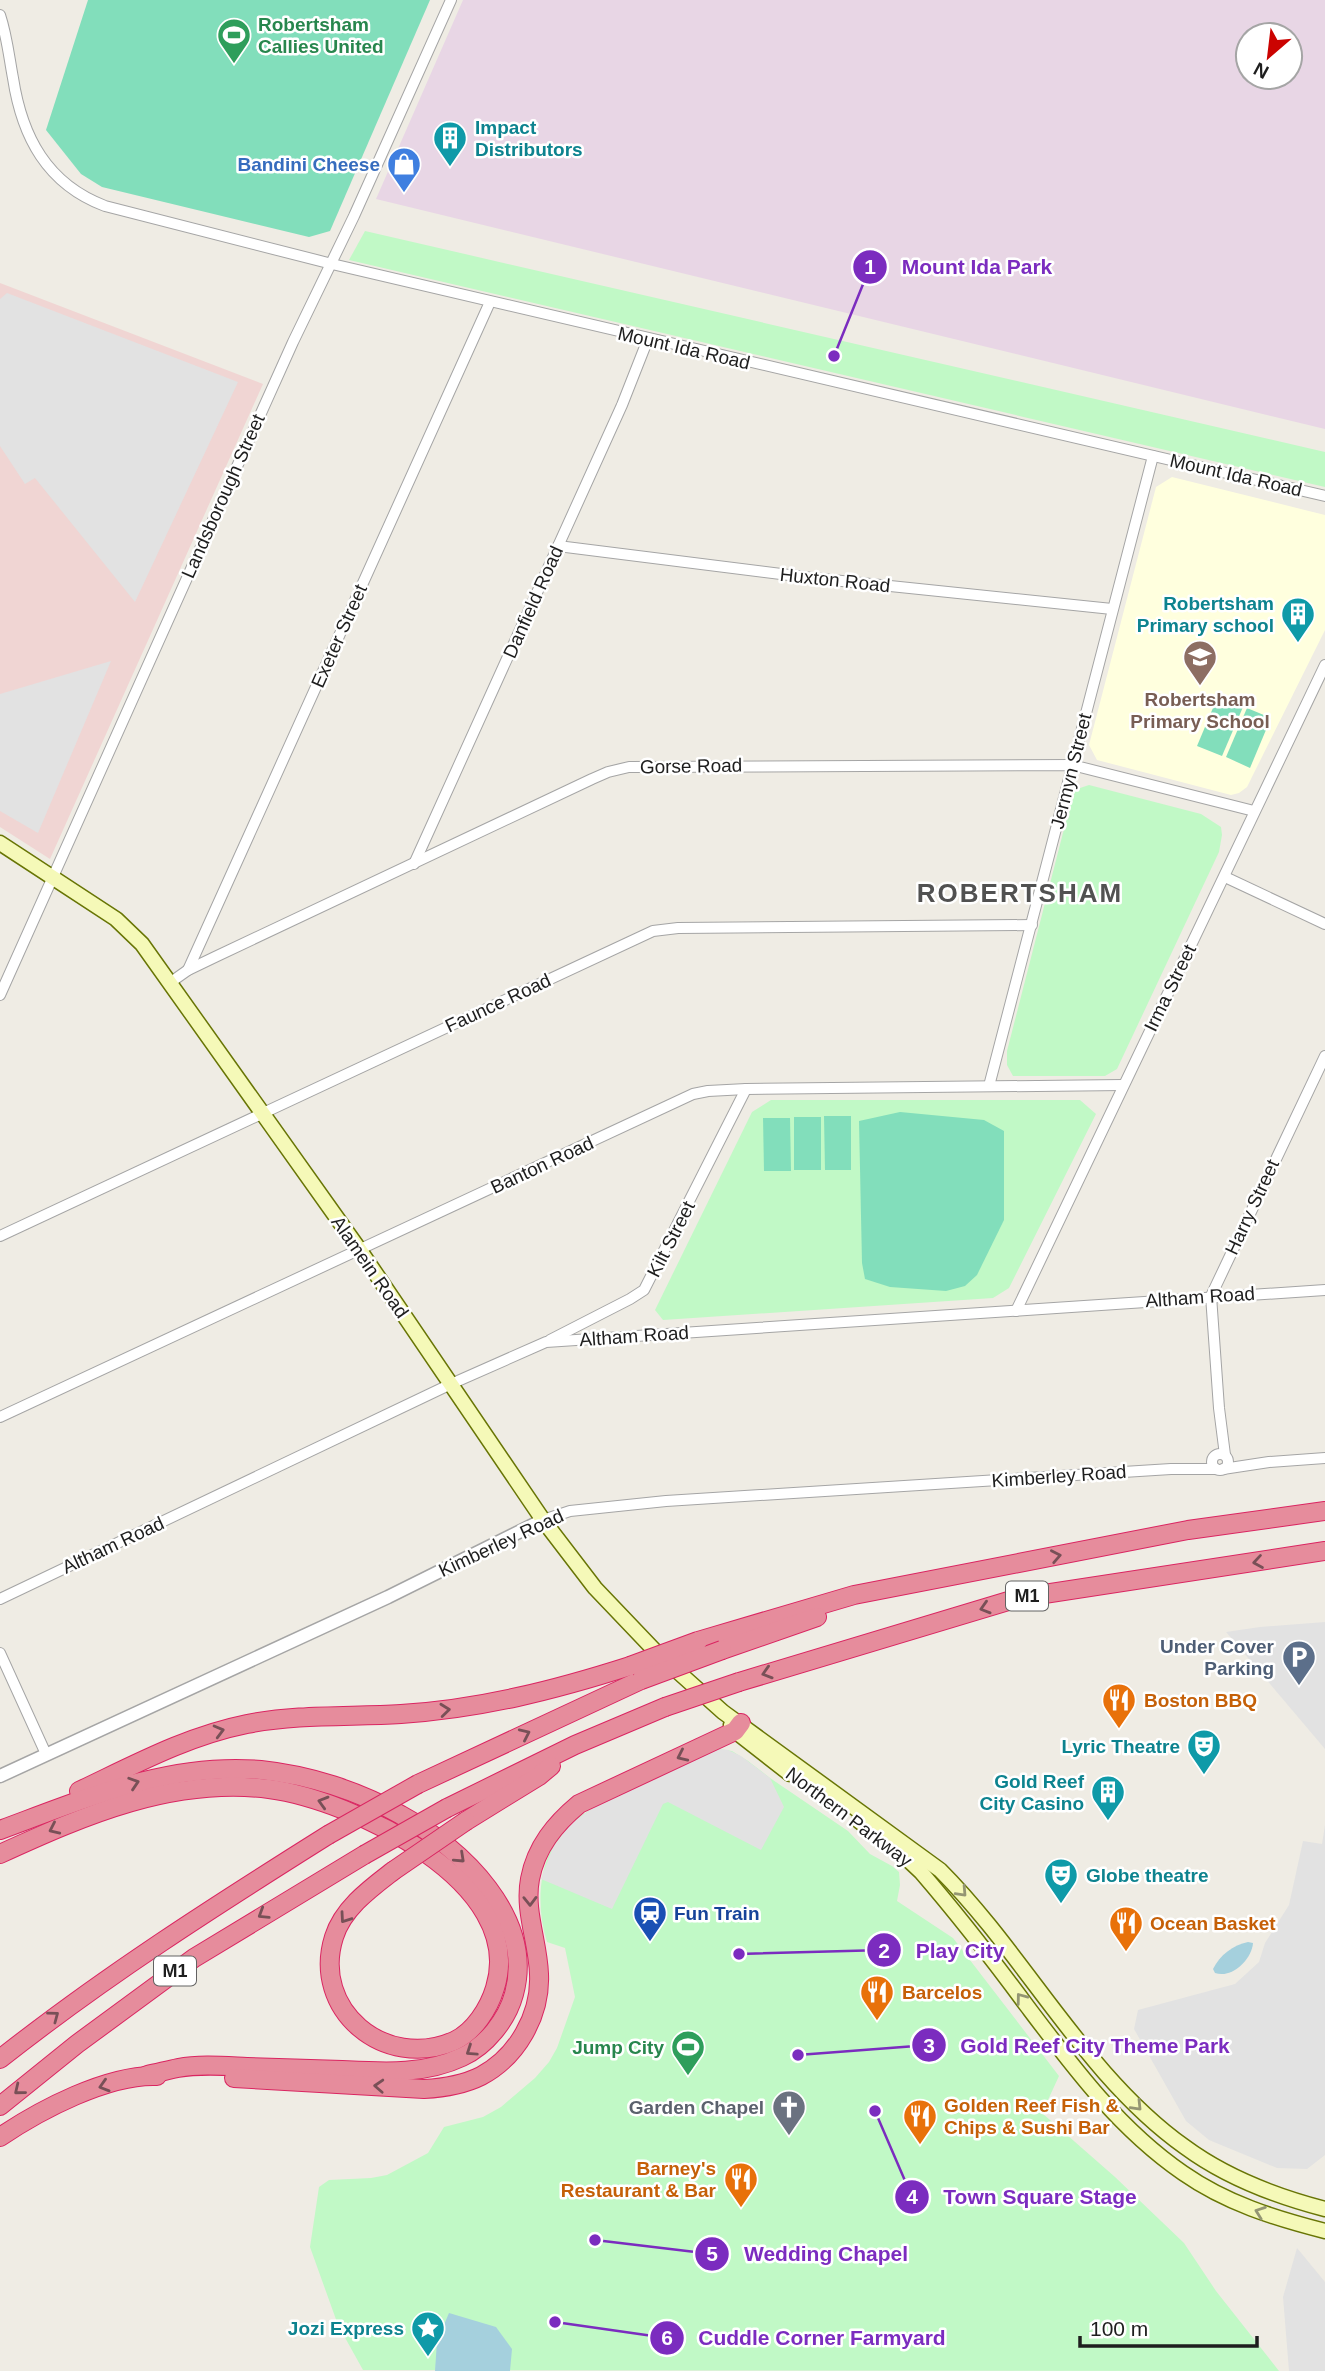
<svg xmlns="http://www.w3.org/2000/svg" width="1325" height="2371" font-family="Arial,sans-serif">
<style>
.commercial{fill:#f0d5d3}
.industrial{fill:#e8d6e5;fill-rule:evenodd}
.education{fill:#ffffde}
.park{fill:#c1f9c6}
.pitch{fill:#82debb}
.parking{fill:#e2e2e2}
.water{fill:#a5d0dd}
.lines{fill:none;stroke-linecap:round;stroke-linejoin:round}
.minor-casing{stroke:#a5a5a5;stroke-width:12}
.tertiary-casing{stroke:#a5a5a5;stroke-width:15}
.secondary-casing{stroke:#687505;stroke-width:17}
.motorway-casing{stroke:#da2561;stroke-width:20}
.minor{stroke:#fff;stroke-width:10}
.tertiary{stroke:#fff;stroke-width:12}
.secondary{stroke:#f5f9b8;stroke-width:14}
.motorway{stroke:#e68c9c;stroke-width:18}
.motorway-bridge-casing{stroke:#da2561;stroke-width:20;stroke-linecap:butt}
.motorway-bridge{stroke:#e68c9c;stroke-width:18}
.oneway{stroke:#785057}
.oneway2{stroke:#949673}
.labels{text-anchor:middle;dominant-baseline:central;stroke-width:5;stroke-linejoin:round;paint-order:stroke}
.shield{fill:#fff;stroke:#626262;stroke-width:2}
.shield-label{font-size:18px;font-weight:bold;fill:#1e1e1e}
.leisure-label{font-size:19px;font-weight:bold;fill:#27864d;stroke:#fff;text-anchor:start}
.culture-label{font-size:19px;font-weight:bold;fill:#0d838f;stroke:#fff;text-anchor:end}
.shop-label{font-size:19px;font-weight:bold;fill:#366cbe;stroke:#fff;text-anchor:end}
.street-label{font-size:19px;fill:#1e1e1e;stroke:#fff}
.education-label{font-size:19px;font-weight:bold;fill:#785e54;stroke:#fff}
.service-label{font-size:19px;font-weight:bold;fill:#4e5e75;stroke:#fff;text-anchor:end}
.food-label{font-size:19px;font-weight:bold;fill:#c56008;stroke:#fff;text-anchor:start}
.transit-label{font-size:19px;font-weight:bold;fill:#164399;stroke:#fff;text-anchor:start}
.worship-label{font-size:19px;font-weight:bold;fill:#5b616d;stroke:#fff;text-anchor:end}
.district-label{font-size:26px;font-weight:bold;letter-spacing:2px;fill:#515151;stroke:#fff}
.leader{fill:none;stroke:#7b2cbf;stroke-width:2.5}
.callout-dot{fill:#7b2cbf;stroke:#fff;stroke-width:2.5}
.mark-label{font-size:21px;text-anchor:middle;font-weight:bold;fill:#fff}
.callout-label{font-size:21px;text-anchor:middle;font-weight:bold;fill:#7b2cbf;stroke:#fff;stroke-width:5;stroke-linejoin:round;paint-order:stroke}
</style>
<rect width="100%" height="100%" fill="#efece4"/>
<polygon class="commercial" points="0,283 263,384 50,859 0,827"/>
<path class="industrial" d="M463 0H1325V429L376 199ZM1248 35H1290V77H1248Z"/>
<polygon class="education" points="1172,477 1325,515 1325,630 1247,787 1239,793 1231,795 1097,760 1089,745 1156,487"/>
<g class="park">
<polygon points="365,231 1325,452 1325,487 349,260"/>
<polygon points="1089,785 1201,814 1221,827 1222,835 1219,852 1117,1069 1105,1076 1013,1076 1007,1065 1007,1051 1074,790"/>
<polygon points="771,1100 1080,1100 1096,1114 1009,1288 993,1298 663,1320 655,1310 752,1112"/>
<path d="M719 1749 732 1751 748 1761 770 1778 848 1831 870 1854 892 1866 899 1872 900 1885 897 1901 953 1938 1059 2076 1042 2113 1115 2177 1184 2243 1216 2291 1279 2371 363 2370 338 2325 310 2247 319 2187 329 2180 371 2178 387 2175 428 2153 444 2127 483 2117 501 2107 535 2078 549 2062 557 2048 575 1997 565 1948 547 1942C533 1897 540 1842 582 1815 596 1806 611 1800 626 1793 656 1777 688 1763 719 1749Z"/>
</g>
<g class="pitch">
<polygon points="88,0 430,0 330,231 309,237 102,187 81,174 46,130"/>
<polygon points="1218,696 1243,707 1222,756 1197,746"/>
<polygon points="1247,708 1271,718 1250,768 1226,757"/>
<polygon points="900,1112 984,1120 1004,1131 1004,1220 977,1275 965,1286 946,1291 890,1287 865,1279 862,1263 859,1121"/>
<polygon points="824,1116 851,1116 851,1170 825,1170"/>
<rect x="794" y="1117" width="27" height="53"/>
<polygon points="763,1118 790,1118 791,1171 764,1171"/>
</g>
<g class="parking">
<polygon points="7,293 238,382 135,602 35,478 25,484 0,446 0,299"/>
<polygon points="111,661 38,833 0,811 0,694"/>
<polygon points="1325,1622 1325,1749 1226,1632 1260,1627"/>
<polygon points="719,1749 728,1750 741,1756 770,1778 784,1807 761,1850 668,1802 663,1804 612,1909 541,1879 553,1847 570,1824 583,1815 599,1804"/>
<polygon points="1325,1825 1325,2155 1307,2169 1277,2168 1209,2140 1186,2121 1134,2029 1138,2010 1235,1984 1259,1962 1265,1943 1289,1905 1303,1841 1322,1844"/>
<polygon points="1297,2248 1325,2282 1325,2371 1289,2371 1283,2297"/>
</g>
<g class="water">
<path d="M1248 1942 1253 1943C1252 1959 1232 1979 1215 1973L1213 1969C1220 1955 1233 1945 1248 1942Z"/>
<polygon points="449,2313 496,2327 512,2349 510,2371 435,2371 437,2341"/>
</g>
<g class="lines">
<g class="minor-casing">
<g id="minor">
<path d="M0 15C7 36 9 57 13 78 22 137 47 184 105 206L332 264 1325 496"/>
<polyline points="558,546 813,578 1112,609"/>
<polyline points="414,864 622,405 648,339"/>
<polyline points="1225,877 1325,924"/>
<polyline points="188,970 490,302"/>
<polyline points="171,982 188,970 215,957 592,779 608,772 629,767 1072,765 1254,811"/>
<polyline points="0,995 235,471 293,342 354,216 451,0"/>
<polyline points="989,1086 1153,456"/>
<polyline points="0,1236 653,931 678,928 1032,925"/>
<polyline points="1016,1311 1325,665"/>
<polyline points="550,1340 630,1299 644,1290 746,1089"/>
<polyline points="0,1417 693,1094 708,1091 746,1089 1123,1085"/>
<circle cx="1220" cy="1462" r="8"/>
<polyline points="1225,1455 1219,1408 1211,1296 1325,1056"/>
<polyline points="1223,1469 1269,1462 1325,1458"/>
<polyline points="543,1520 570,1511 666,1501 1171,1469 1216,1469"/>
<polyline points="0,1599 451,1384 546,1342 1325,1290"/>
<polyline points="0,1653 46,1754"/>
</g>
</g>
<g class="tertiary-casing">
<polyline id="tertiary" points="0,1776 388,1597 543,1520"/>
</g>
<g class="secondary-casing">
<g id="secondary">
<path d="M0 843 116 919 142 944 359 1249 543 1520 595 1588 657 1653 723 1712 940 1870C1026 1956 1085 2076 1185 2147 1227 2178 1275 2196 1325 2209"/>
<polyline points="731,1725 735,1731 790,1774"/>
<path d="M859 1821 904 1856 921 1872C958 1915 993 1960 1027 2006 1073 2067 1119 2129 1183 2173 1226 2203 1274 2218 1325 2231"/>
</g>
</g>
<g class="motorway-casing">
<g id="motorway">
<polyline points="698,1641 854,1595 1188,1530 1325,1511"/>
<polyline points="722,1650 817,1617"/>
<polyline points="739,1682 1018,1598 1325,1551"/>
<polyline points="418,1784 641,1680"/>
<path d="M79 1791C134 1765 187 1736 247 1724 297 1714 350 1717 401 1714 480 1709 555 1690 630 1666"/>
<polyline points="447,1808 575,1745 665,1707"/>
<polyline points="466,1821 539,1776 551,1766"/>
<path d="M0 1830C84 1799 169 1762 261 1770 309 1775 359 1791 401 1815 462 1848 535 1918 514 1994 507 2020 486 2046 462 2057 424 2075 383 2072 342 2070 310 2069 279 2068 247 2067 224 2066 200 2064 178 2068 168 2070 157 2073 147 2075"/>
<path d="M0 1854C85 1815 173 1777 269 1789 352 1800 528 1882 495 1988 489 2008 474 2032 454 2041 385 2071 311 2010 334 1937 343 1908 371 1888 393 1871"/>
<path d="M0 2059C105 1976 215 1906 328 1835"/>
<path d="M234 2078 424 2089C443 2088 463 2085 481 2076 517 2057 541 2015 539 1974 538 1942 524 1911 530 1879 536 1847 555 1824 579 1804L735 1731 741 1723"/>
<polyline points="0,2106 77,2044 194,1958 364,1855"/>
<path d="M0 2137C40 2110 108 2074 157 2076"/>
</g>
</g>
<use href="#minor" class="minor"/>
<use href="#tertiary" class="tertiary"/>
<use href="#secondary" class="secondary"/>
<use href="#motorway" class="motorway"/>
<g class="motorway-bridge-casing">
<g id="motorway-bridge">
<polyline points="630,1666 698,1641"/>
<polyline points="641,1680 722,1650"/>
<polyline points="665,1707 739,1682"/>
<polyline points="328,1835 418,1784"/>
<polyline points="364,1855 447,1808"/>
<polyline points="393,1871 466,1821"/>
</g>
</g>
<use href="#motorway-bridge" class="motorway-bridge"/>
</g>
<defs><path id="oneway-chevron" d="M-2-3.5L2.5 0L-2 3.5" fill="none" stroke-width="1.6" stroke-linecap="round" stroke-linejoin="round" transform="scale(1.75)"/></defs>
<g class="oneway">
<use href="#oneway-chevron" transform="translate(1056 1556) rotate(-11)"/>
<use href="#oneway-chevron" transform="translate(1258 1562) rotate(171)"/>
<use href="#oneway-chevron" transform="translate(985 1608) rotate(163)"/>
<use href="#oneway-chevron" transform="translate(767 1673) rotate(163)"/>
<use href="#oneway-chevron" transform="translate(445 1710) rotate(-6)"/>
<use href="#oneway-chevron" transform="translate(219 1731) rotate(-15)"/>
<use href="#oneway-chevron" transform="translate(525 1734) rotate(-25)"/>
<use href="#oneway-chevron" transform="translate(682 1756) rotate(155)"/>
<use href="#oneway-chevron" transform="translate(134 1783) rotate(-18)"/>
<use href="#oneway-chevron" transform="translate(323 1802) rotate(-164)"/>
<use href="#oneway-chevron" transform="translate(54 1829) rotate(155)"/>
<use href="#oneway-chevron" transform="translate(460 1858) rotate(43)"/>
<use href="#oneway-chevron" transform="translate(530 1901) rotate(89)"/>
<use href="#oneway-chevron" transform="translate(263 1914) rotate(148)"/>
<use href="#oneway-chevron" transform="translate(345 1918) rotate(125)"/>
<use href="#oneway-chevron" transform="translate(54 2016) rotate(-37)"/>
<use href="#oneway-chevron" transform="translate(471 2051) rotate(146)"/>
<use href="#oneway-chevron" transform="translate(104 2086) rotate(163)"/>
<use href="#oneway-chevron" transform="translate(379 2086) rotate(-177)"/>
<use href="#oneway-chevron" transform="translate(19 2090) rotate(141)"/>
</g>
<g class="oneway2">
<use href="#oneway-chevron" transform="translate(962 1892) rotate(47)"/>
<use href="#oneway-chevron" transform="translate(1021 1998) rotate(-127)"/>
<use href="#oneway-chevron" transform="translate(1137 2106) rotate(46)"/>
<use href="#oneway-chevron" transform="translate(1260 2212) rotate(-160)"/>
</g>
<defs>
<g id="stadium-pin" transform="scale(1.75)"><path d="M0 17L-7.5 6A9.5 9.5 0 1 1 7.5 6Z" fill="#2e9e5b" stroke="#fff"/><path d="M0-5a6.5 5 0 1 0 0 10a6.5 5 0 1 0 0-10ZM-3.5-1.8h7v3.6h-7Z" fill="#fff"/></g>
<g id="building-pin" transform="scale(1.75)"><path d="M0 17L-7.5 6A9.5 9.5 0 1 1 7.5 6Z" fill="#0f9aa8" stroke="#fff"/><path d="M-4-6H4V6H1V3H-1V6H-4ZM-2.5-4.3h1.7v1.8h-1.7ZM.8-4.3h1.7v1.8H.8ZM-2.5-1h1.7V.8h-1.7ZM.8-1h1.7V.8H.8Z" fill="#fff"/></g>
<g id="shop-pin" transform="scale(1.75)"><path d="M0 17L-7.5 6A9.5 9.5 0 1 1 7.5 6Z" fill="#3f7fe0" stroke="#fff"/><path d="M-5-2.5h2.3a2.7 3.5 0 0 1 5.4 0H5L5.5 6h-11ZM-1.5-2.5h3a1.5 2.3 0 0 0-3 0Z" fill="#fff"/></g>
<g id="school-pin" transform="scale(1.75)"><path d="M0 17L-7.5 6A9.5 9.5 0 1 1 7.5 6Z" fill="#8d6e63" stroke="#fff"/><path d="M0-5L7-2L0 1L-7-2ZM-4 1L0 2.5L4 1V4Q0 6-4 4Z" fill="#fff"/></g>
<g id="parking-pin" transform="scale(1.75)"><path d="M0 17L-7.5 6A9.5 9.5 0 1 1 7.5 6Z" fill="#5c6f8a" stroke="#fff"/><path d="M-3.5-5.5H1a3.5 3.5 0 0 1 0 7H-1V5.5H-3.5ZM-1-3.4V-.6H.8a1.4 1.4 0 0 0 0-2.8Z" fill="#fff"/></g>
<g id="restaurant-pin" transform="scale(1.75)"><path d="M0 17L-7.5 6A9.5 9.5 0 1 1 7.5 6Z" fill="#e8710a" stroke="#fff"/><path d="M-5-6h1v4h1v-4h1v4h1v-4h1v5L-1.5 .5V6h-2V.5L-5-1ZM5-6V6H3V1.5H1.5Q1.5-4 5-6Z" fill="#fff"/></g>
<g id="theatre-pin" transform="scale(1.75)"><path d="M0 17L-7.5 6A9.5 9.5 0 1 1 7.5 6Z" fill="#0f9aa8" stroke="#fff"/><path d="M-5-5.5Q0-4 5-5.5V0Q5 5 0 6Q-5 5-5 0ZM-3.3-2.5H-1v1.5H-3.3ZM1-2.5H3.3v1.5H1ZM-2.8 1Q0 5.5 2.8 1Z" fill="#fff"/></g>
<g id="station-pin" transform="scale(1.75)"><path d="M0 17L-7.5 6A9.5 9.5 0 1 1 7.5 6Z" fill="#1a4fb4" stroke="#fff"/><path d="M-3-6H3Q5-6 5-4V2Q5 4 3 4L4.5 6H3L1.5 4h-3L-3 6H-4.5L-3 4Q-5 4-5 2V-4Q-5-6-3-6ZM-3.5-4v3h7v-3ZM-3.5 1v1.5H-2V1ZM2 1v1.5H3.5V1Z" fill="#fff"/></g>
<g id="church-pin" transform="scale(1.75)"><path d="M0 17L-7.5 6A9.5 9.5 0 1 1 7.5 6Z" fill="#6b7280" stroke="#fff"/><path d="M-1.2-6h2.4v3.5h3.3v2.4h-3.3V6h-2.4V-.1h-3.3v-2.4h3.3Z" fill="#fff"/></g>
<g id="sight-pin" transform="scale(1.75)"><path d="M0 17L-7.5 6A9.5 9.5 0 1 1 7.5 6Z" fill="#0f9aa8" stroke="#fff"/><path d="M0-6L1.8-2.2L6-1.7L2.9 1.2L3.7 5.4L0 3.3L-3.7 5.4L-2.9 1.2L-6-1.7L-1.8-2.2Z" fill="#fff"/></g>
</defs>
<g fill-rule="evenodd">
<use href="#stadium-pin" x="234" y="35"/>
<use href="#building-pin" x="450" y="138"/>
<use href="#shop-pin" x="404" y="164"/>
<use href="#building-pin" x="1298" y="614"/>
<use href="#school-pin" x="1200" y="657"/>
<use href="#parking-pin" x="1299" y="1657"/>
<use href="#restaurant-pin" x="1119" y="1700"/>
<use href="#theatre-pin" x="1204" y="1746"/>
<use href="#building-pin" x="1108" y="1792"/>
<use href="#theatre-pin" x="1061" y="1875"/>
<use href="#station-pin" x="650" y="1913"/>
<use href="#restaurant-pin" x="1126" y="1923"/>
<use href="#restaurant-pin" x="877" y="1992"/>
<use href="#stadium-pin" x="688" y="2047"/>
<use href="#church-pin" x="789" y="2107"/>
<use href="#restaurant-pin" x="920" y="2116"/>
<use href="#restaurant-pin" x="741" y="2179"/>
<use href="#sight-pin" x="428" y="2328"/>
</g>
<g class="labels">
<g class="shield">
<rect x="1006" y="1581.5" width="42" height="29" rx="5"/>
<rect x="154" y="1956.5" width="42" height="29" rx="5"/>
</g>
<g class="shield-label">
<text x="1027" y="1596">M1</text>
<text x="175" y="1971">M1</text>
</g>
<g class="leisure-label">
<text x="258" y="24">Robertsham<tspan x="258" dy="22">Callies United</tspan></text>
<text x="664" y="2047" text-anchor="end">Jump City</text>
</g>
<g class="culture-label">
<text x="475" y="127" text-anchor="start">Impact<tspan x="475" dy="22">Distributors</tspan></text>
<text x="1274" y="603">Robertsham<tspan x="1274" dy="22">Primary school</tspan></text>
<text x="1180" y="1746">Lyric Theatre</text>
<text x="1084" y="1781">Gold Reef<tspan x="1084" dy="22">City Casino</tspan></text>
<text x="1086" y="1875" text-anchor="start">Globe theatre</text>
<text x="404" y="2328">Jozi Express</text>
</g>
<g class="shop-label">
<text x="380" y="164">Bandini Cheese</text>
</g>
<g class="street-label">
<text transform="translate(684 348) rotate(13)">Mount Ida Road</text>
<text transform="translate(1236 475) rotate(13)">Mount Ida Road</text>
<text transform="translate(223 496) rotate(-66)">Landsborough Street</text>
<text transform="translate(835 580) rotate(6)">Huxton Road</text>
<text transform="translate(533 602) rotate(-66)">Danfield Road</text>
<text transform="translate(339 636) rotate(-66)">Exeter Street</text>
<text transform="translate(691 766) rotate(-1)">Gorse Road</text>
<text transform="translate(1071 771) rotate(-76)">Jermyn Street</text>
<text transform="translate(1170 988) rotate(-64)">Irma Street</text>
<text transform="translate(498 1003) rotate(-25)">Faunce Road</text>
<text transform="translate(542 1165) rotate(-25)">Banton Road</text>
<text transform="translate(1252 1207) rotate(-65)">Harry Street</text>
<text transform="translate(671 1239) rotate(-63)">Kilt Street</text>
<text transform="translate(370 1267) rotate(55)">Alamein Road</text>
<text transform="translate(1200 1297) rotate(-4)">Altham Road</text>
<text transform="translate(634 1336) rotate(-4)">Altham Road</text>
<text transform="translate(1059 1476) rotate(-4)">Kimberley Road</text>
<text transform="translate(501 1543) rotate(-25)">Kimberley Road</text>
<text transform="translate(113 1545) rotate(-25)">Altham Road</text>
<text transform="translate(849 1817) rotate(37)">Northern Parkway</text>
</g>
<g class="education-label">
<text x="1200" y="699">Robertsham<tspan x="1200" dy="22">Primary School</tspan></text>
</g>
<g class="service-label">
<text x="1274" y="1646">Under Cover<tspan x="1274" dy="22">Parking</tspan></text>
</g>
<g class="food-label">
<text x="1144" y="1700">Boston BBQ</text>
<text x="1150" y="1923">Ocean Basket</text>
<text x="902" y="1992">Barcelos</text>
<text x="944" y="2105">Golden Reef Fish &amp;<tspan x="944" dy="22">Chips &amp; Sushi Bar</tspan></text>
<text x="716" y="2168" text-anchor="end">Barney's<tspan x="716" dy="22">Restaurant &amp; Bar</tspan></text>
</g>
<g class="transit-label">
<text x="674" y="1913">Fun Train</text>
</g>
<g class="worship-label">
<text x="764" y="2107">Garden Chapel</text>
</g>
<g class="district-label">
<text x="1020" y="893">ROBERTSHAM</text>
</g>
</g>
<path class="leader" d="M834 356L870 267M739 1954L884 1950M798 2055L929 2045M875 2111L912 2197M595 2240L712 2254M555 2322L667 2338"/>
<g class="callout-dot">
<circle cx="834" cy="356" r="7"/>
<circle cx="739" cy="1954" r="7"/>
<circle cx="798" cy="2055" r="7"/>
<circle cx="875" cy="2111" r="7"/>
<circle cx="595" cy="2240" r="7"/>
<circle cx="555" cy="2322" r="7"/>
<circle cx="870" cy="267" r="18"/>
<circle cx="884" cy="1950" r="18"/>
<circle cx="929" cy="2045" r="18"/>
<circle cx="912" cy="2197" r="18"/>
<circle cx="712" cy="2254" r="18"/>
<circle cx="667" cy="2338" r="18"/>
</g>
<g class="mark-label">
<text x="870" y="274">1</text>
<text x="884" y="1958">2</text>
<text x="929" y="2053">3</text>
<text x="912" y="2204">4</text>
<text x="712" y="2261">5</text>
<text x="667" y="2345">6</text>
</g>
<g class="callout-label">
<text x="977" y="274">Mount Ida Park</text>
<text x="960" y="1958">Play City</text>
<text x="1095" y="2053">Gold Reef City Theme Park</text>
<text x="1040" y="2204">Town Square Stage</text>
<text x="826" y="2261">Wedding Chapel</text>
<text x="822" y="2345">Cuddle Corner Farmyard</text>
</g>
<g transform="translate(1269 56) rotate(208)"><circle r="33" fill="#ffffff" stroke="#a5a5a5" stroke-width="2"/>
<path d="M0-5L12 26L0 18L-12 26Z" fill="#cb0301"/>
<text y="-10" font-size="19" font-weight="bold" text-anchor="middle" fill="#1e1e1e">N</text>
</g>
<path d="M1080 2336v10h177v-10" fill="none" stroke="#1e1e1e" stroke-width="3.5"/>
<text x="1090" y="2336" font-size="21" fill="#1e1e1e" stroke="#ffffff" stroke-width="5" paint-order="stroke">100 m</text>
</svg>
